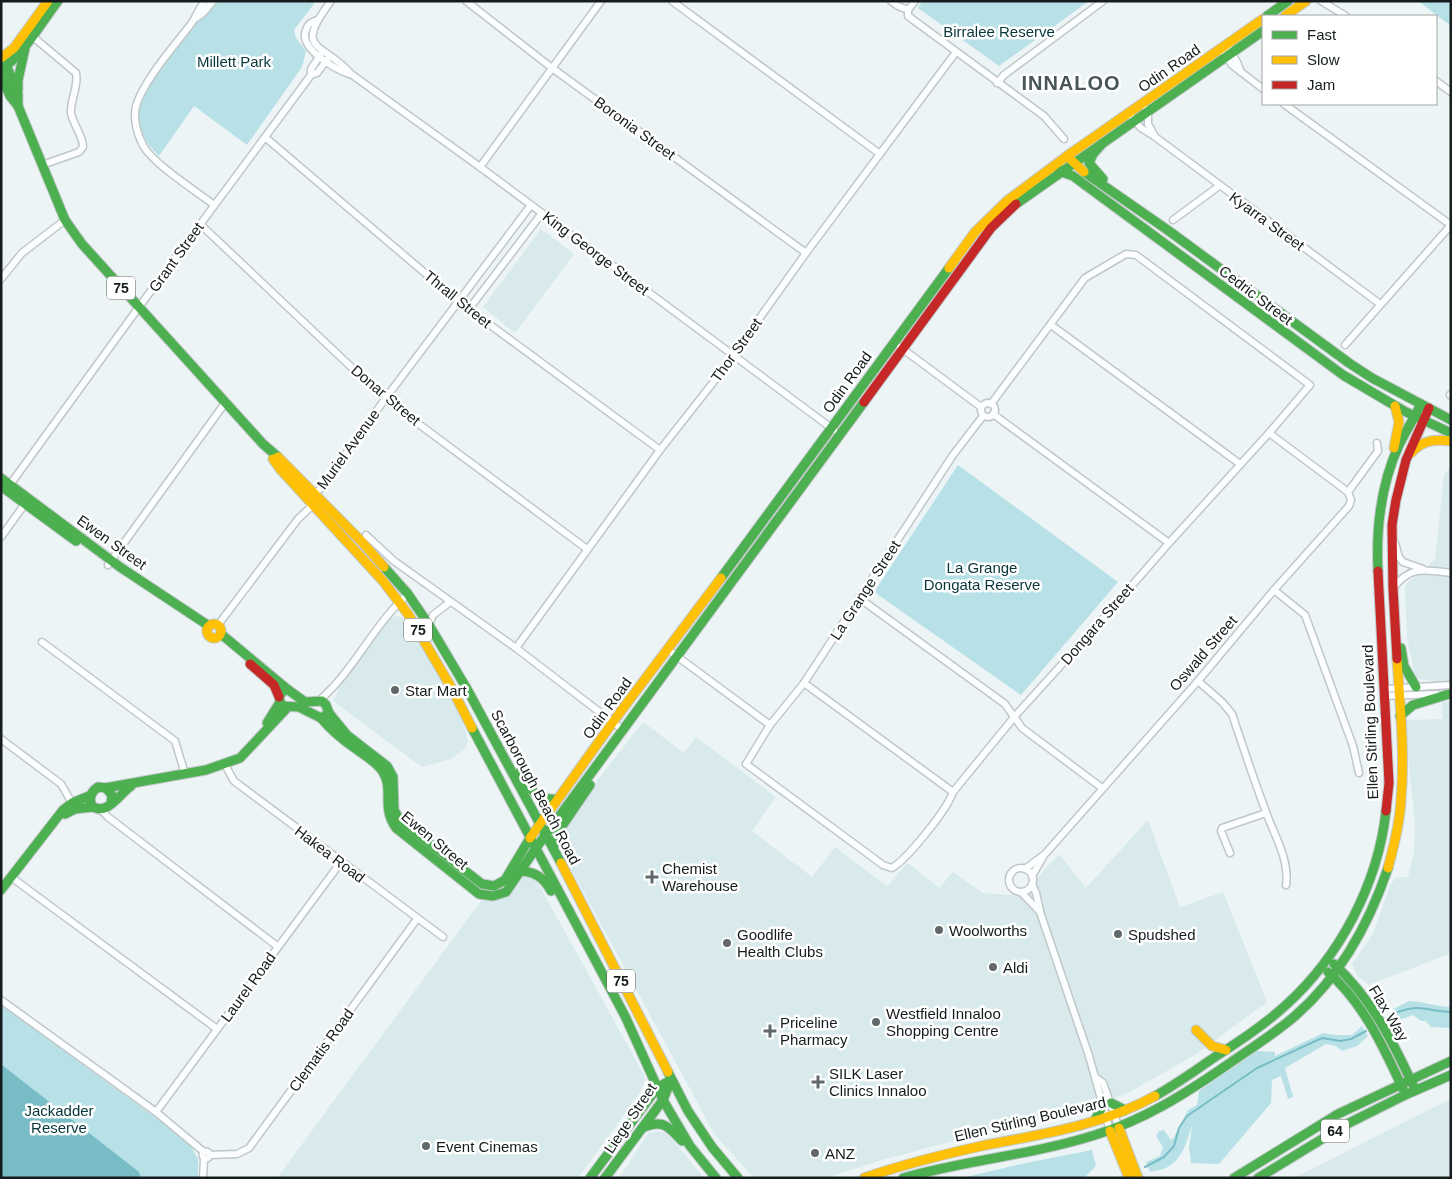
<svg xmlns="http://www.w3.org/2000/svg" width="1452" height="1179" font-family="Arial,sans-serif">
<style>
.built{fill:#d9eaec}
.green{fill:#b7e1e7}
.water{fill:#78bdc5}
.lines{fill:none;stroke-linecap:round;stroke-linejoin:round}
.stream{stroke:#78bdc5;stroke-width:2}
.street-casing{stroke:#c1c7c8;stroke-width:9}
.fast-casing{stroke:#c1c7c8;stroke-width:11}
.slow-casing{stroke:#c1c7c8;stroke-width:11}
.jam-casing{stroke:#c1c7c8;stroke-width:11}
.street{stroke:#fcfdfe;stroke-width:6}
.fast{stroke:#4caf50;stroke-width:9}
.slow{stroke:#ffc107;stroke-width:9}
.jam{stroke:#c62828;stroke-width:9}
.poi-dot{fill:#616869;stroke:#fff;stroke-width:2}
.labels{text-anchor:middle;dominant-baseline:central;stroke-width:5;stroke-linejoin:round;paint-order:stroke}
.shield{fill:#fff;stroke:#5c6061;stroke-width:1}
.shield-label{font-size:14px;font-weight:bold;fill:#161c1d}
.park-label{font-size:15px;fill:#07363a;stroke:#fff}
.street-label{font-size:15px;fill:#161c1d;stroke:#fff}
.poi-label{font-size:15px;fill:#161c1d;stroke:#fff;text-anchor:start}
.district-label{font-size:20px;font-weight:bold;letter-spacing:1px;fill:#475557;stroke:#fff}
</style>
<rect width="100%" height="100%" fill="#ecf4f6"/>
<g class="built">
<polygon points="541,229 574,254 515,333 483,307"/>
<polygon points="1451,467 1451,681 1443,682 1416,679 1407,639 1405,588 1407,583 1435,560 1444,475"/>
<polygon points="395,616 405,618 434,666 463,722 468,741 465,749 451,759 422,767 333,701 342,683 390,619"/>
<polygon points="1451,701 1451,953 1369,985 1358,977 1352,964 1373,934 1390,886 1395,878 1408,877 1414,853 1415,823 1404,720 1443,719 1442,702"/>
<polygon points="643,722 684,753 696,737 776,797 752,831 812,877 835,847 887,886 908,863 939,888 953,872 983,893 1021,896 1059,854 1086,888 1148,820 1180,907 1223,892 1267,1002 1195,1055 1124,1095 882,1160 826,1178 754,1178 715,1135 557,843 565,822"/>
<polygon points="524,875 531,876 537,881 644,1075 645,1081 639,1094 578,1178 277,1178 492,886 507,898"/>
<polygon points="1451,1099 1451,1178 1294,1178 1430,1109"/>
<polygon points="660,1131 668,1135 673,1140 704,1178 619,1178 646,1137 649,1133"/>
</g>
<g class="green">
<polygon points="205,1 316,1 294,30 296,38 306,51 302,67 247,145 194,106 159,156 148,144 141,131 137,116 139,96"/>
<polygon points="922,1 1089,1 999,66 918,8"/>
<polygon points="1418,1 1451,1 1451,26"/>
<polygon points="958,465 1118,582 1021,695 874,592"/>
<path d="M1409 1001C1423 1001 1436 1007 1451 1007V1028L1431 1027 1426 1021H1421L1413 1015 1399 1020 1391 1010Z"/>
<polygon points="1,1003 94,1073 189,1142 198,1159 198,1178 1,1178"/>
<path d="M1362 1026 1368 1036 1357 1046 1342 1051 1336 1046 1326 1044 1285 1068 1293 1097 1288 1099 1281 1076 1272 1080 1271 1103 1219 1164 1191 1163 1189 1147 1192 1125C1187 1140 1184 1157 1169 1166 1165 1170 1156 1170 1150 1172L1146 1162 1160 1156 1163 1147 1156 1136 1159 1131 1164 1130 1171 1140 1174 1137 1188 1110 1197 1105 1199 1091 1257 1051 1275 1052V1056L1323 1033 1337 1035H1352Z"/>
<polygon points="1092,1150 1096,1166 1084,1178 961,1178 1026,1163"/>
</g>
<polygon class="water" points="2,1065 139,1172 141,1178 1,1178"/>
<g class="lines">
<g class="stream">
<path d="M1395 1013C1421 1003 1426 1011 1451 1012"/>
<polyline points="1145,1167 1164,1157 1174,1146 1179,1128 1187,1116 1257,1068 1322,1038 1341,1041 1351,1039 1366,1031"/>
</g>
<g class="street-casing">
<g id="street">
<path d="M205 1C199 8 196 17 191 24 174 46 144 80 136 106 133 119 137 135 144 147 155 165 196 191 214 205"/>
<path d="M331 1C292 53 323 41 351 74L480 167 834 430"/>
<polyline points="466,1 552,68 806,253"/>
<polyline points="672,1 880,154"/>
<polyline points="891,1 898,6 908,10"/>
<polyline points="1321,1 1346,16"/>
<polyline points="908,10 908,16 1044,116 1064,139"/>
<polyline points="908,10 915,1"/>
<polyline points="196,18 204,12 213,1"/>
<path d="M317 20C311 22 308 24 306 30 298 48 335 69 349 74"/>
<path d="M32 36 76 73C79 86 70 100 71 113 73 125 83 135 83 147L79 152 42 165"/>
<polyline points="1226,44 1237,62 1241,72"/>
<polyline points="1220,48 1232,65 1263,89"/>
<polyline points="311,75 311,69 321,54"/>
<polyline points="1436,81 1451,92"/>
<polyline points="997,83 1004,75 1103,1"/>
<polyline points="1284,104 1451,225 1345,345"/>
<polyline points="1146,109 1148,112 1148,124 1154,135"/>
<polyline points="1128,113 1141,128 1154,136 1380,304"/>
<polyline points="266,138 459,302 660,450"/>
<polyline points="480,167 601,1"/>
<polyline points="1173,220 1219,186"/>
<polyline points="200,224 385,399 587,549"/>
<polyline points="1,279 22,253 65,220"/>
<polyline points="469,309 542,213"/>
<polyline points="1051,325 1240,464"/>
<polyline points="900,347 981,407"/>
<polyline points="1450,395 1451,394"/>
<circle cx="988" cy="410" r="7"/>
<polyline points="993,414 1169,543"/>
<path d="M983 416 953 455 804 683 770 725 746 764 883 865 892 868C908 858 947 810 953 792L1015 716 1093 630 1169 543 1269 433 1310 385 1136 255 1126 254 1085 278 991 404"/>
<polyline points="1269,433 1348,492"/>
<polyline points="9,486 139,307 311,75 317,73 330,56"/>
<polyline points="313,496 323,486 385,399 531,205"/>
<polyline points="366,535 394,561 516,648 623,730"/>
<polyline points="1,537 27,501"/>
<polyline points="1395,543 1399,557 1403,562 1423,569"/>
<polyline points="108,565 225,403"/>
<path d="M1394 587C1411 565 1426 570 1451 573"/>
<polyline points="1274,590 1305,615 1353,746 1359,773"/>
<polyline points="859,598 1005,704 1022,728 1102,788"/>
<polyline points="218,625 298,519 313,505"/>
<polyline points="429,625 433,615 450,602"/>
<polyline points="42,642 175,741 185,774"/>
<polyline points="516,648 660,450 719,375 806,253 956,52"/>
<polyline points="667,649 770,725"/>
<path d="M1198 681 1222 702 1232 714C1243 747 1254 780 1266 812 1274 835 1290 860 1286 885"/>
<polyline points="804,683 953,792"/>
<polyline points="1384,689 1451,685"/>
<polyline points="1384,696 1437,694"/>
<path d="M320 700C355 669 374 624 408 594"/>
<polyline points="1,739 61,784 72,803"/>
<polyline points="224,763 234,781 443,937"/>
<polyline points="101,810 108,817 277,946"/>
<polyline points="1230,853 1221,831 1222,828 1266,813"/>
<circle cx="1021" cy="880" r="12"/>
<polyline points="1025,869 1045,854 1198,681 1274,590 1349,506 1351,500 1348,492 1378,451 1377,443"/>
<polyline points="1032,876 1043,857"/>
<polyline points="11,877 217,1029"/>
<polyline points="1032,884 1036,893 1040,911"/>
<polyline points="1022,893 1040,912 1089,1056 1110,1131"/>
<polyline points="1,1000 156,1112 204,1152"/>
<polyline points="1095,1077 1103,1083 1119,1128"/>
<polyline points="156,1112 341,862"/>
<circle cx="206" cy="1155" r="3.5"/>
<polyline points="210,1155 237,1154 249,1148 417,919"/>
<polyline points="203,1178 204,1159"/>
</g>
</g>
<g class="fast-casing">
<g id="fast">
<polyline points="1267,16 1288,1"/>
<polyline points="5,62 18,94 18,106"/>
<path d="M1 70C25 53 40 24 58 1"/>
<polyline points="1,76 10,96 18,106 65,220 82,244 263,444 278,457"/>
<polyline points="18,90 18,80 25,48"/>
<polyline points="1101,145 1093,154 1089,163 1103,179"/>
<polyline points="1073,164 1263,31"/>
<polyline points="1059,169 1062,172 1073,176 1343,375 1404,411 1451,433"/>
<polyline points="1084,172 1169,231 1349,363 1372,378 1451,420"/>
<polyline points="1016,204 1073,164"/>
<polyline points="1,478 120,567 209,626"/>
<polyline points="2,487 76,541"/>
<polyline points="384,567 408,594 429,625 467,689 561,863"/>
<path d="M1378 571C1376 529 1381 484 1399 445 1406 431 1414 418 1421 404"/>
<polyline points="721,578 949,268"/>
<polyline points="221,634 287,689"/>
<polyline points="1401,648 1404,666 1416,687"/>
<path d="M287 689 305 702 322 701 326 705 329 713 321 718 299 707 283 706C277 699 279 693 287 689Z"/>
<polyline points="329,713 347,735 387,766 393,777 394,810 400,820 482,884 494,886 505,880 530,838"/>
<polyline points="1400,716 1413,705 1449,694"/>
<path d="M321 718C331 730 343 740 356 749 365 756 377 762 383 772 394 789 381 807 396 828L479 894 493 896 506 892 536 848"/>
<polyline points="267,723 280,702"/>
<polyline points="472,728 625,1016 663,1100 690,1146 716,1178"/>
<path d="M519 773C529 788 537 801 557 799"/>
<polyline points="105,788 206,770 240,758 287,708"/>
<path d="M111 804 112 795 106 788 98 787C91 792 88 798 92 806 107 817 120 793 131 786"/>
<polyline points="65,814 75,809 93,807"/>
<polyline points="553,847 560,829 590,785"/>
<polyline points="536,848 864,402"/>
<path d="M521 871C536 872 544 878 551 891"/>
<polyline points="1,890 63,810 72,803 89,796"/>
<path d="M1334 964C1371 998 1392 1040 1413 1085"/>
<path d="M1328 972C1364 1004 1383 1046 1403 1089"/>
<polyline points="668,1072 688,1111 712,1147 738,1178"/>
<path d="M1155 1096C1175 1085 1193 1072 1212 1059 1238 1042 1263 1026 1286 1005 1340 956 1378 884 1386 811"/>
<polyline points="1111,1103 1125,1110"/>
<polyline points="1095,1120 1102,1107"/>
<path d="M642 1128C663 1119 668 1126 682 1141"/>
<polyline points="590,1178 657,1088 671,1080"/>
<polyline points="605,1178 663,1100 671,1080"/>
<path d="M903 1178C966 1160 1032 1155 1095 1135 1144 1120 1185 1094 1227 1065 1250 1049 1274 1034 1295 1016 1341 976 1369 924 1388 868"/>
<polyline points="1234,1178 1338,1114 1451,1061"/>
<polyline points="1258,1178 1345,1125 1405,1095 1451,1075"/>
</g>
</g>
<g class="slow-casing">
<g id="slow">
<polyline points="1285,16 1306,1"/>
<polyline points="1,58 14,48 48,1"/>
<polyline points="1067,156 1263,19"/>
<polyline points="949,268 975,232 1008,200 1067,156 1084,172"/>
<polyline points="1394,448 1399,422 1395,406"/>
<path d="M1411 453C1422 440 1435 439 1451 441"/>
<polyline points="278,457 362,542 384,567"/>
<polyline points="273,459 281,470 383,581 408,614 451,687 472,728"/>
<circle cx="214" cy="631" r="7"/>
<polyline points="530,838 618,715 721,578"/>
<polyline points="561,863 668,1072"/>
<path d="M1388 868C1394 846 1400 823 1401 800 1405 753 1400 706 1397 659"/>
<polyline points="1196,1030 1212,1046 1226,1050"/>
<polyline points="1119,1128 1138,1178"/>
<polyline points="1110,1131 1129,1178"/>
<path d="M864 1178C904 1164 945 1154 986 1145 1044 1134 1103 1125 1155 1096"/>
</g>
</g>
<g class="jam-casing">
<g id="jam">
<polyline points="864,402 991,228 1016,204"/>
<polyline points="1378,571 1389,783 1386,811"/>
<polyline points="1397,659 1393,588 1392,525 1396,500 1406,460 1429,408"/>
<polyline points="250,664 274,685 279,697"/>
</g>
</g>
<use href="#street" class="street"/>
<use href="#fast" class="fast"/>
<use href="#slow" class="slow"/>
<use href="#jam" class="jam"/>
</g>
<g class="poi-dot">
<circle cx="395" cy="690" r="5"/>
<path d="M649.5 869.5h5v5h5v5h-5v5h-5v-5h-5v-5h5z"/>
<circle cx="939" cy="930" r="5"/>
<circle cx="1118" cy="934" r="5"/>
<circle cx="727" cy="943" r="5"/>
<circle cx="993" cy="967" r="5"/>
<circle cx="876" cy="1022" r="5"/>
<path d="M767.5 1023.5h5v5h5v5h-5v5h-5v-5h-5v-5h5z"/>
<path d="M815.5 1074.5h5v5h5v5h-5v5h-5v-5h-5v-5h5z"/>
<circle cx="426" cy="1146" r="5"/>
<circle cx="815" cy="1153" r="5"/>
</g>
<g class="labels">
<g class="shield">
<rect x="107" y="276.5" width="28" height="23" rx="4"/>
<rect x="404" y="618.5" width="28" height="23" rx="4"/>
<rect x="607" y="969.5" width="28" height="23" rx="4"/>
<rect x="1321" y="1119.5" width="28" height="23" rx="4"/>
</g>
<g class="shield-label">
<text x="121" y="288">75</text>
<text x="418" y="630">75</text>
<text x="621" y="981">75</text>
<text x="1335" y="1131">64</text>
</g>
<g class="park-label">
<text x="999" y="31">Birralee Reserve</text>
<text x="234" y="61">Millett Park</text>
<text x="982" y="567">La Grange<tspan x="982" dy="17">Dongata Reserve</tspan></text>
<text x="59" y="1110">Jackadder<tspan x="59" dy="17">Reserve</tspan></text>
</g>
<g class="street-label">
<text transform="translate(1169 68) rotate(-35)">Odin Road</text>
<text transform="translate(635 128) rotate(36)">Boronia Street</text>
<text transform="translate(1267 221) rotate(36)">Kyarra Street</text>
<text transform="translate(596 253) rotate(37)">King George Street</text>
<text transform="translate(176 257) rotate(-54)">Grant Street</text>
<text transform="translate(1256 295) rotate(37)">Cedric Street</text>
<text transform="translate(458 299) rotate(39)">Thrall Street</text>
<text transform="translate(736 350) rotate(-54)">Thor Street</text>
<text transform="translate(847 382) rotate(-54)">Odin Road</text>
<text transform="translate(386 395) rotate(40)">Donar Street</text>
<text transform="translate(348 449) rotate(-54)">Muriel Avenue</text>
<text transform="translate(112 542) rotate(36)">Ewen Street</text>
<text transform="translate(865 590) rotate(-57)">La Grange Street</text>
<text transform="translate(1097 624) rotate(-49)">Dongara Street</text>
<text transform="translate(1203 653) rotate(-49)">Oswald Street</text>
<text transform="translate(607 708) rotate(-54)">Odin Road</text>
<text transform="translate(1370 722) rotate(-92)">Ellen Stirling Boulevard</text>
<text transform="translate(536 787) rotate(62)">Scarborough Beach Road</text>
<text transform="translate(435 840) rotate(40)">Ewen Street</text>
<text transform="translate(330 854) rotate(37)">Hakea Road</text>
<text transform="translate(248 987) rotate(-54)">Laurel Road</text>
<text transform="translate(1389 1013) rotate(59)">Flax Way</text>
<text transform="translate(321 1050) rotate(-54)">Clematis Road</text>
<text transform="translate(630 1118) rotate(-56)">Liege Street</text>
<text transform="translate(1030 1119) rotate(-13)">Ellen Stirling Boulevard</text>
</g>
<g class="poi-label">
<text x="405" y="690">Star Mart</text>
<text x="662" y="868">Chemist<tspan x="662" dy="17">Warehouse</tspan></text>
<text x="949" y="930">Woolworths</text>
<text x="737" y="934">Goodlife<tspan x="737" dy="17">Health Clubs</tspan></text>
<text x="1128" y="934">Spudshed</text>
<text x="1003" y="967">Aldi</text>
<text x="886" y="1013">Westfield Innaloo<tspan x="886" dy="17">Shopping Centre</tspan></text>
<text x="780" y="1022">Priceline<tspan x="780" dy="17">Pharmacy</tspan></text>
<text x="829" y="1073">SILK Laser<tspan x="829" dy="17">Clinics Innaloo</tspan></text>
<text x="436" y="1146">Event Cinemas</text>
<text x="825" y="1153">ANZ</text>
</g>
<g class="district-label">
<text x="1071" y="83">INNALOO</text>
</g>
</g>
<rect width="1452" height="1179" fill="none" stroke="#161c1d" stroke-width="5"/>
<rect x="1262" y="15" width="175" height="90" fill="#ffffff" stroke="#a2a4a5"/>
<rect x="1272" y="31" width="25" height="8" fill="#4caf50" stroke="#a2a4a5"/>
<text x="1307" y="40" font-size="15" fill="#161c1d">Fast</text>
<rect x="1272" y="56" width="25" height="8" fill="#ffc107" stroke="#a2a4a5"/>
<text x="1307" y="65" font-size="15" fill="#161c1d">Slow</text>
<rect x="1272" y="81" width="25" height="8" fill="#c62828" stroke="#a2a4a5"/>
<text x="1307" y="90" font-size="15" fill="#161c1d">Jam</text>
</svg>
